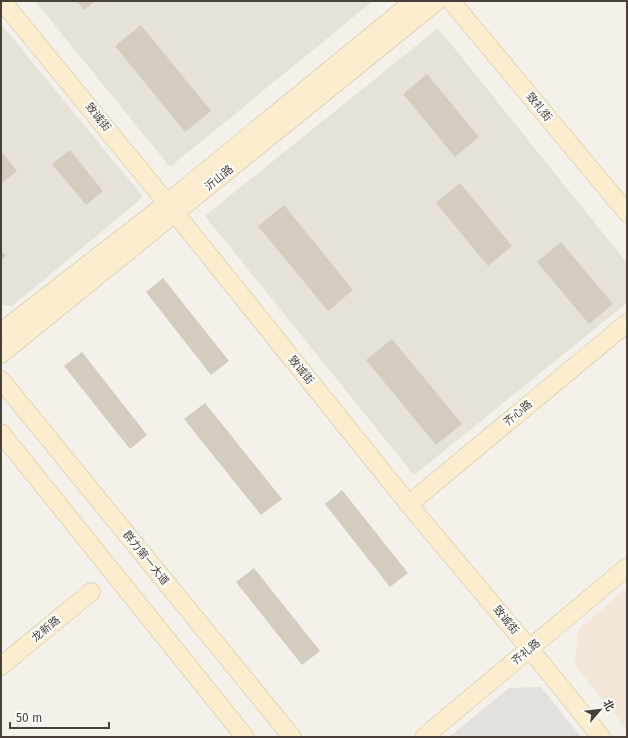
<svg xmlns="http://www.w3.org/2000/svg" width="628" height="738" font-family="'Fira Sans','Noto Sans SC',sans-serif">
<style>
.residential{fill:#e7e2d9}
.commercial{fill:#f4e6d7}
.parking{fill:#e3e1de}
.building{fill:#d5ccc0}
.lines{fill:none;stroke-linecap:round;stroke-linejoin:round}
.secondary-casing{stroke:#d0c09d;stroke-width:19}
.secondary{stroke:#fbedcd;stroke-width:18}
.labels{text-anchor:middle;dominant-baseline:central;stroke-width:4;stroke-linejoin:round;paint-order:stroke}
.street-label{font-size:11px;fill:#474139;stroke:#fff}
</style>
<rect width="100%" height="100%" fill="#f4f0ea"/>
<g class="residential">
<polygon points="35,1 373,1 170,167"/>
<polygon points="1,24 143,197 12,306 1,305"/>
<polygon points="438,28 627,263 627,303 414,475 205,216"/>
</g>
<polygon class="commercial" points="627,588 627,730 575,665 578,630"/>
<polygon class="parking" points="541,687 581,737 449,737 509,688"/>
<g class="building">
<polygon points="77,1 95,1 84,10"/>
<polygon points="141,25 211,111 185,132 115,46"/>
<polygon points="427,74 479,137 455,157 403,94"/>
<polygon points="70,150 103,191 86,205 52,164"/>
<polygon points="1,151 17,171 1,184"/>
<polygon points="460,183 512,246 488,266 436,203"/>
<polygon points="284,205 353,290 328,311 258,226"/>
<polygon points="561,242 613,304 589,324 537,262"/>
<polygon points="1,250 6,256 1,260"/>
<polygon points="163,278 229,361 211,375 146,292"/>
<polygon points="392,339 462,424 436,445 366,360"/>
<polygon points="82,352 147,435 130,449 64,366"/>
<polygon points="205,403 282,499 261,515 184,419"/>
<polygon points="342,490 408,573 390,587 325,504"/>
<polygon points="254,568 320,651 302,665 236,582"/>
</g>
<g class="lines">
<g class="secondary-casing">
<g id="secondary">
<polyline points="2,1 167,203 414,511 530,649 601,737"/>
<polyline points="451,1 627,213"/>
<polyline points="1,332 167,203 414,1"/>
<polyline points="1,354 437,1"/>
<polyline points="1,380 292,737"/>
<polyline points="1,433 245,737"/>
<polyline points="409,504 627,323"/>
<polyline points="1,666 91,592"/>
<polyline points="424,737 627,567"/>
</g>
</g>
<use href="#secondary" class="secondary"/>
</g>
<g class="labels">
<g class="street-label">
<text transform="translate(539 107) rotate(50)">致礼街</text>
<text transform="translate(98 117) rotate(51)">致诚街</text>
<text transform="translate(219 178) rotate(-39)">沂山路</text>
<text transform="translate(301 370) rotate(51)">致诚街</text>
<text transform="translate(518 413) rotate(-40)">齐心路</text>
<text transform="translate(146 558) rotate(51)">群力第一大道</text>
<text transform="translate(506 620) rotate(50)">致诚街</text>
<text transform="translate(46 629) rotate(-40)">龙新路</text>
<text transform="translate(526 652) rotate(-40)">齐礼路</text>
</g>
</g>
<rect width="628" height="738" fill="none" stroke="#474139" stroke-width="4"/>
<g transform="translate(600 710) rotate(62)" stroke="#ffffff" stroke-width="3" paint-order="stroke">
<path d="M0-3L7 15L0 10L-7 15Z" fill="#474139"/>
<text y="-6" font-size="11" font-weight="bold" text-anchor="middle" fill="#474139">北</text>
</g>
<path d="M10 722v6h99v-6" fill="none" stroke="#474139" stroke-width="2"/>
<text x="16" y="722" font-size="12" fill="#474139" stroke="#ffffff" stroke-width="3" paint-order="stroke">50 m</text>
</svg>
